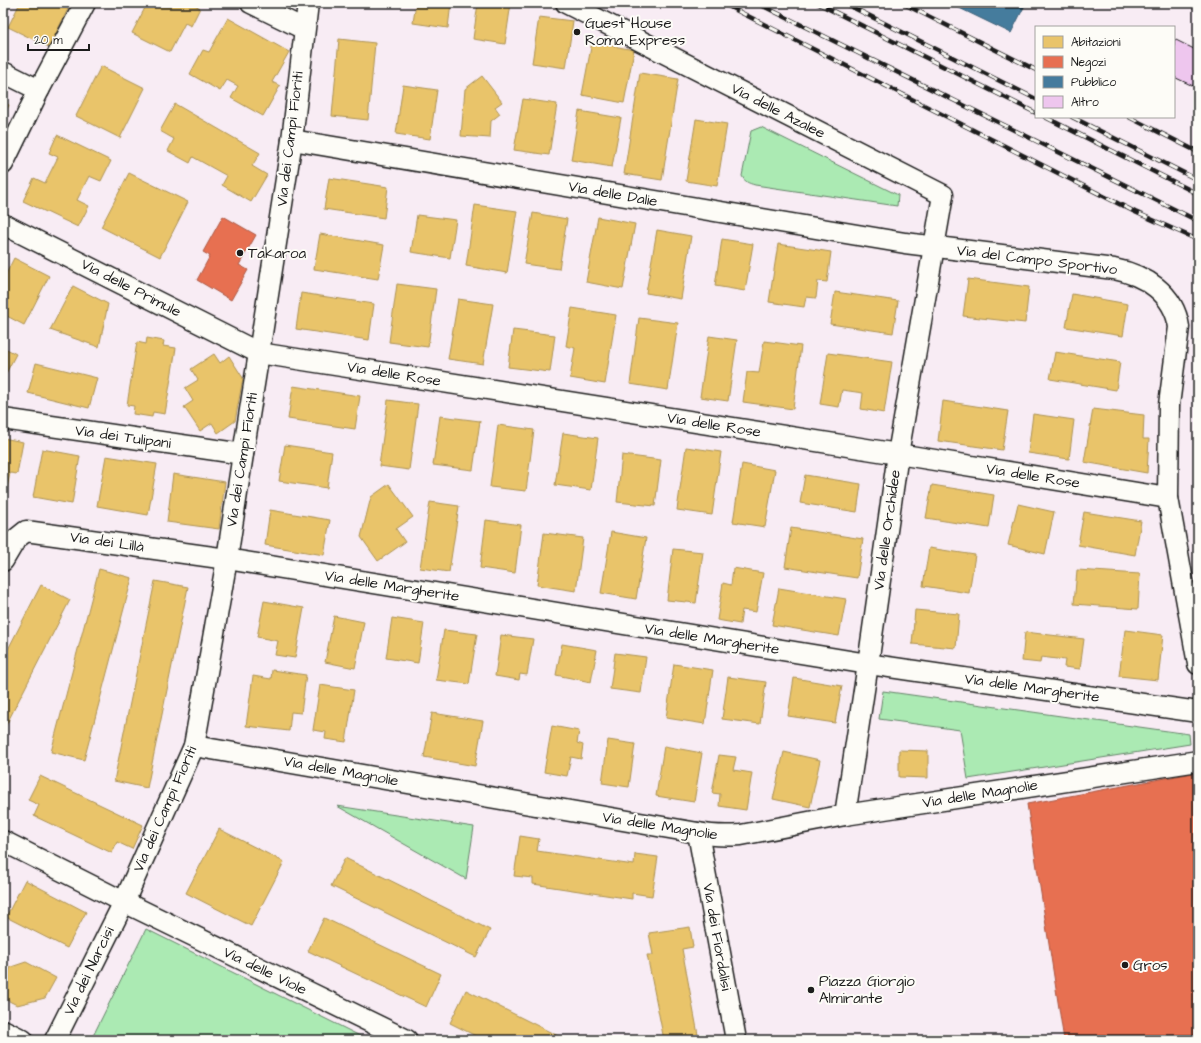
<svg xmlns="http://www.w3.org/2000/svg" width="1201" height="1043" font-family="'Architects Daughter',sans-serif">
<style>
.green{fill:#abeab3;stroke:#648368}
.homes{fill:#e9c46a;stroke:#ac9253}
.shops{fill:#e76f51;stroke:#aa5641}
.public{fill:#457b9d;stroke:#395e76}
.building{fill:#eec6ee;stroke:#1c1c1c}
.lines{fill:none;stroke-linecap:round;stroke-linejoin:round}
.minor-casing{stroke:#1c1c1c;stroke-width:23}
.minor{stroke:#fdfcf7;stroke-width:20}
.rail-casing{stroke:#1c1c1c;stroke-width:4.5}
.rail{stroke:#fdfcf7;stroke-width:3;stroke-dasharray:9;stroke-linecap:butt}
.poi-dot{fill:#1c1c1c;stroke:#fdfcf7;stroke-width:1.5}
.labels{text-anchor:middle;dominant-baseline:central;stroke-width:4;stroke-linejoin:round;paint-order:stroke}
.poi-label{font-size:15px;fill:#1c1c1c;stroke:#fdfcf7;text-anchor:start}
.street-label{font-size:15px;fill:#1c1c1c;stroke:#fdfcf7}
</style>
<rect width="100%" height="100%" fill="#f8ecf4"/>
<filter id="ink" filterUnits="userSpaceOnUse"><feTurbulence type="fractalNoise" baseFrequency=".025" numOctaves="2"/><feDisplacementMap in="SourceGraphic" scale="8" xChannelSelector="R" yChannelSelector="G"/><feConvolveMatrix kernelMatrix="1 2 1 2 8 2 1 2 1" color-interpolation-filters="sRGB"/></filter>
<g filter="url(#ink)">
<g class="green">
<path d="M761 127 898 195 897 206 755 185C748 183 745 182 742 176L751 131Z"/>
<polygon points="883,691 1189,734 1190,744 968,779 960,730 879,719"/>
<polygon points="337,806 474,827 466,879"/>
<polygon points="146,929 368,1040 91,1040"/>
</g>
<g class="homes">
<polygon points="20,3 71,3 49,47 8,27"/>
<polygon points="146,3 191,3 200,8 191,26 185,23 170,52 132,33 147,4"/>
<polygon points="416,3 451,3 448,28 413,23"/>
<polygon points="478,3 511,3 505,44 473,39"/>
<polygon points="539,17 573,21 566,68 532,63"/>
<polygon points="228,18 289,52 272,82 280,86 263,116 231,98 238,86 227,80 220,91 190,74 203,50 209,52"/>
<polygon points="339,39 375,43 368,120 332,116"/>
<polygon points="592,42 634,50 624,103 582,95"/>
<polygon points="101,66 145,88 120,138 76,116"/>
<polygon points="640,73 678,79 662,180 624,174"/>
<polygon points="482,76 502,102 495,107 500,114 491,121 490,138 461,136 465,89"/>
<polygon points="403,85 437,90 430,139 396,134"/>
<polygon points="523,99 557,104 549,155 514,150"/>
<polygon points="3,102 9,105 3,118"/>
<polygon points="175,104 260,153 252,166 267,175 251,202 222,185 227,176 193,157 190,163 168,151 174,139 160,131"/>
<polygon points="579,111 621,118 612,167 571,160"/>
<polygon points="696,119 727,124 717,186 686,181"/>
<polygon points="57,135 111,161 101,181 89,176 77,200 89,206 78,227 23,201 34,178 45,183 58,157 49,153"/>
<polygon points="129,173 188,202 160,257 101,227"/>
<polygon points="329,178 388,187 384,218 324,209"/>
<polygon points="475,205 517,211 507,273 466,266"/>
<polygon points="533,213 567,219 559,269 524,264"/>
<polygon points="417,215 456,220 450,258 411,252"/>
<polygon points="598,217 635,224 623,289 586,282"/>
<polygon points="657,230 691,236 681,299 646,293"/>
<polygon points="320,234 384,245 378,279 314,269"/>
<polygon points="722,239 753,244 745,291 715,286"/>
<polygon points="778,244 831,252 827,282 818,281 816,298 806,297 804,307 769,302"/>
<polygon points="14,258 49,276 24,325 3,314 3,280"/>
<polygon points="968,279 1029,287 1025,323 963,316"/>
<polygon points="397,284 436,289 428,347 389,342"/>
<polygon points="73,286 108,304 99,347 50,330"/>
<polygon points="835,292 898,301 893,333 830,324"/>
<polygon points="301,293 374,304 369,340 296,329"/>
<polygon points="1072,294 1128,304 1123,336 1066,327"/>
<polygon points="458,299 493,304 483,364 448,359"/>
<polygon points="572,308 616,315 605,384 570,378 575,348 566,346"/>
<polygon points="639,318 678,323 668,390 630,384"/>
<polygon points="513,330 555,335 550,372 508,367"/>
<polygon points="709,336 737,340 728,401 700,397"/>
<polygon points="147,338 164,341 163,346 176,348 165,414 153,412 152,417 133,414 134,406 127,405 137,342 146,344"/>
<polygon points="764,341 801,346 793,409 743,402 747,372 759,373"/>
<polygon points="3,347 16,354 3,379"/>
<polygon points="1055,352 1120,362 1116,390 1050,379"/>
<polygon points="828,353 892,362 884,413 861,409 863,393 842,390 839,407 820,404"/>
<polygon points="214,354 220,363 229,356 243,378 235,421 218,433 212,423 200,431 184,407 193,401 185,388 198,380 191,369"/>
<polygon points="36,363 97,378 89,408 28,393"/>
<polygon points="293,386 360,396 355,429 288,419"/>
<polygon points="388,400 418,404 409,470 379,466"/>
<polygon points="943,401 1008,411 1002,450 938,441"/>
<polygon points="1093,409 1144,415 1143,439 1149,439 1147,473 1084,462"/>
<polygon points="1033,414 1074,420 1069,459 1028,453"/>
<polygon points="440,416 480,421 473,470 433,465"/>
<polygon points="498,425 534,430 526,491 490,487"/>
<polygon points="563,433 598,438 591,490 555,485"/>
<polygon points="3,438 23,442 17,474 10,473 7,488 3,487"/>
<polygon points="285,445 332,452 327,488 279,481"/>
<polygon points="686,447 721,452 712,515 677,510"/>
<polygon points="42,449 80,456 72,504 33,497"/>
<polygon points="622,455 661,460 655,506 617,502"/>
<polygon points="106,456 157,464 148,515 97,506"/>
<polygon points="742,464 775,470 765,527 733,522"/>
<polygon points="173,474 225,482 219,529 167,522"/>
<polygon points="805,475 861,484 857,512 800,503"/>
<polygon points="389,484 413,517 396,529 405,542 378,561 361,537 371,497"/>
<polygon points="932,485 994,495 989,528 926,518"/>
<polygon points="430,502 459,506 449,572 420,568"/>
<polygon points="1018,504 1054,512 1045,554 1008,545"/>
<polygon points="270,510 330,520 324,555 265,545"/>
<polygon points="1084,512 1141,521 1135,555 1078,545"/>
<polygon points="486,520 521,525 515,573 480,568"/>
<polygon points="791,528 863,539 857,578 785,567"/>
<polygon points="611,532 646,538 636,599 601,593"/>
<polygon points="544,533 583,538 576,591 537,585"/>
<polygon points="929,548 975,555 969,593 923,586"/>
<polygon points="673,549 703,552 696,603 667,600"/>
<polygon points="733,568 763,573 756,612 742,610 740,624 717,620 723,583 731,585"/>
<polygon points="99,569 132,578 84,760 51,752"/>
<polygon points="1077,570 1140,574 1138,609 1074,604"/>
<polygon points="155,581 188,587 147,788 114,781"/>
<polygon points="41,585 70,600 3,731 3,659"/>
<polygon points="779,588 846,599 839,636 772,625"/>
<polygon points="264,601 304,608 295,658 275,655 278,641 257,637"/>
<polygon points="915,610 959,614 956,648 912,644"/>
<polygon points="334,616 364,622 355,668 325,662"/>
<polygon points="392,618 424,623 418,663 386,658"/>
<polygon points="444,630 477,634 469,684 436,680"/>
<polygon points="1125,630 1163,635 1158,680 1119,676"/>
<polygon points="1025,632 1084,639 1080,669 1064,667 1065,660 1041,657 1040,663 1022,661"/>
<polygon points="501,635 533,639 527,675 520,674 519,680 495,676"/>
<polygon points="562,644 597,650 591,682 556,675"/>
<polygon points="615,653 646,657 641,693 610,689"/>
<polygon points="674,664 713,670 705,724 666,718"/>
<polygon points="272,670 306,675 301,713 291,712 289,731 246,726 253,676 271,679"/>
<polygon points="728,677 766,682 760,724 722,719"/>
<polygon points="794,678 842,686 835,723 788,716"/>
<polygon points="320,685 354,690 346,742 325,739 326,732 313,730"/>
<polygon points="432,713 483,721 475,766 424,757"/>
<polygon points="552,726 579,731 577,743 583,745 581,759 571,757 567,776 544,772"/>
<polygon points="608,740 635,744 629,787 602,783"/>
<polygon points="664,746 702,753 694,802 656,796"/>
<polygon points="899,750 928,751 928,778 899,777"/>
<polygon points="784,752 820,760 810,807 773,799"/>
<polygon points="719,755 736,757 733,770 752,773 746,810 719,806 720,794 712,793"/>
<polygon points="40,776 143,825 132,849 117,842 112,853 34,816 39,805 28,800"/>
<polygon points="219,829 284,862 251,926 186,893"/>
<polygon points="520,836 539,839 537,851 634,865 635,854 658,857 652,896 632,893 632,899 533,884 533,878 514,876"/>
<polygon points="345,858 490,930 476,957 331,886"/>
<polygon points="25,880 86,912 67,948 6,917"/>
<polygon points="324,918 441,974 426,1007 308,951"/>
<polygon points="690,927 693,947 682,949 699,1040 664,1040 647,955 653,955 649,933"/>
<polygon points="26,962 56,978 45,998 17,1005 3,998 3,983 11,967"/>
<polygon points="466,990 566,1040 484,1040 450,1023"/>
</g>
<g class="shops">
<polygon points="223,216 256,235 239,265 248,270 231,300 197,280 210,256 203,252"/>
<polygon points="1198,772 1198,1039 1064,1040 1027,804"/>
</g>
<polygon class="public" points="949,3 1026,3 1011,33"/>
<polygon class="building" points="1174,39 1198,51 1198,76 1193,86 1174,77"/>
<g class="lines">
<g class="minor-casing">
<g id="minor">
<polyline points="251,3 304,29"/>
<polyline points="566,3 943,195 898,454 868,664 845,815"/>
<polyline points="3,72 39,90"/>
<path d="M292 140 905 243 1114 269C1145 275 1174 293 1179 327L1169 405 1168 498 1198 664"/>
<polyline points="3,164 39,90 85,3"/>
<polyline points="3,224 259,353 898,454 1168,498"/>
<polyline points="3,419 243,454"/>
<polyline points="3,561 16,539 26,531 227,559 868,664 1198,712"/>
<path d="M194 746 698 833C713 836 727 836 741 835L845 815 1198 761"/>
<polyline points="698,833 736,1040"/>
<polyline points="3,841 124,902 407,1040"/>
<polyline points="3,1030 23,1040"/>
<polyline points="55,1040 124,902 194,746 227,559 243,454 259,353 292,140 308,3"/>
</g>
</g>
<use href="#minor" class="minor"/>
<g class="rail-casing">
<g id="rail">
<polyline points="722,3 1135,212 1198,240"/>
<polyline points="757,3 1198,221"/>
<polyline points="817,3 1036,113"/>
<polyline points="844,3 1036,99"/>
<polyline points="902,3 1036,70"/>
<polyline points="1045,117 1198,194"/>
<polyline points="1072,117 1198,180"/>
<polyline points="1129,117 1198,152"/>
</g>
</g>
<use href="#rail" class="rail"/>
</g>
</g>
<g class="poi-dot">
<circle cx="577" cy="32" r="4"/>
<circle cx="240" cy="253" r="4"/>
<circle cx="1125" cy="965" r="4"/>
<circle cx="811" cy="990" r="4"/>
</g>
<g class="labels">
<g class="poi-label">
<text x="585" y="23">Guest House<tspan x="585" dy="17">Roma Express</tspan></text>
<text x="248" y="253">Takaroa</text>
<text x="1133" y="965">Gros</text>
<text x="819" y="981">Piazza Giorgio<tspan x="819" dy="17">Almirante</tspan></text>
</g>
<g class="street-label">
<text transform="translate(778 111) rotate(27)">Via delle Azalee</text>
<text transform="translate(290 139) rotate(-83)">Via dei Campi Fioriti</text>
<text transform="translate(613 194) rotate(10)">Via delle Dalie</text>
<text transform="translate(1037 260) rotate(7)">Via del Campo Sportivo</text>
<text transform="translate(131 288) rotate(27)">Via delle Primule</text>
<text transform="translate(394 374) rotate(9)">Via delle Rose</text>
<text transform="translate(714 425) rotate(9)">Via delle Rose</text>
<text transform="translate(123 437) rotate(8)">Via dei Tulipani</text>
<text transform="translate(242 460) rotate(-81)">Via dei Campi Fioriti</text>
<text transform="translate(1033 476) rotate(9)">Via delle Rose</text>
<text transform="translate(887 530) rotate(-82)">Via delle Orchidee</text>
<text transform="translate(107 542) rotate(8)">Via dei Lillà</text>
<text transform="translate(392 586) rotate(9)">Via delle Margherite</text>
<text transform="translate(712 639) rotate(9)">Via delle Margherite</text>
<text transform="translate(1032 688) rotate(8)">Via delle Margherite</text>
<text transform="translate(341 771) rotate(10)">Via delle Magnolie</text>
<text transform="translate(980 794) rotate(-9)">Via delle Magnolie</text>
<text transform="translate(165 809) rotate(-66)">Via dei Campi Fioriti</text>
<text transform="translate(660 826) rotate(9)">Via delle Magnolie</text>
<text transform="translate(717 937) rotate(80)">Via dei Fiordalisi</text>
<text transform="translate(89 971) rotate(-64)">Via dei Narcisi</text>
<text transform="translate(265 971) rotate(26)">Via delle Viole</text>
</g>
</g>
<rect width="1201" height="1043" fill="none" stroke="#fdfcf7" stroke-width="16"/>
<rect x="8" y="8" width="1185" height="1027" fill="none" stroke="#1c1c1c" stroke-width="1.5" filter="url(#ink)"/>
<rect x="1035" y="26" width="140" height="92" fill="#fdfcf7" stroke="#a3a29f"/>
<rect x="1043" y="36" width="20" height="12" fill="#e9c46a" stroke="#a3a29f"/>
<text x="1071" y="46" font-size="12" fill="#1c1c1c">Abitazioni</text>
<rect x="1043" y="56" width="20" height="12" fill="#e76f51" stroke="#a3a29f"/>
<text x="1071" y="66" font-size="12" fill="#1c1c1c">Negozi</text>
<rect x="1043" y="76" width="20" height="12" fill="#457b9d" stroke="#a3a29f"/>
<text x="1071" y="86" font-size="12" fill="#1c1c1c">Pubblico</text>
<rect x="1043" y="96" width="20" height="12" fill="#eec6ee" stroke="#a3a29f"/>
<text x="1071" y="106" font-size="12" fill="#1c1c1c">Altro</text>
<path d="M28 44v6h61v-6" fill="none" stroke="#1c1c1c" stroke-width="2"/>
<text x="34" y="44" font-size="12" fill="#1c1c1c" stroke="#fdfcf7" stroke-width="3" paint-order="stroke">20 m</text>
</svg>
